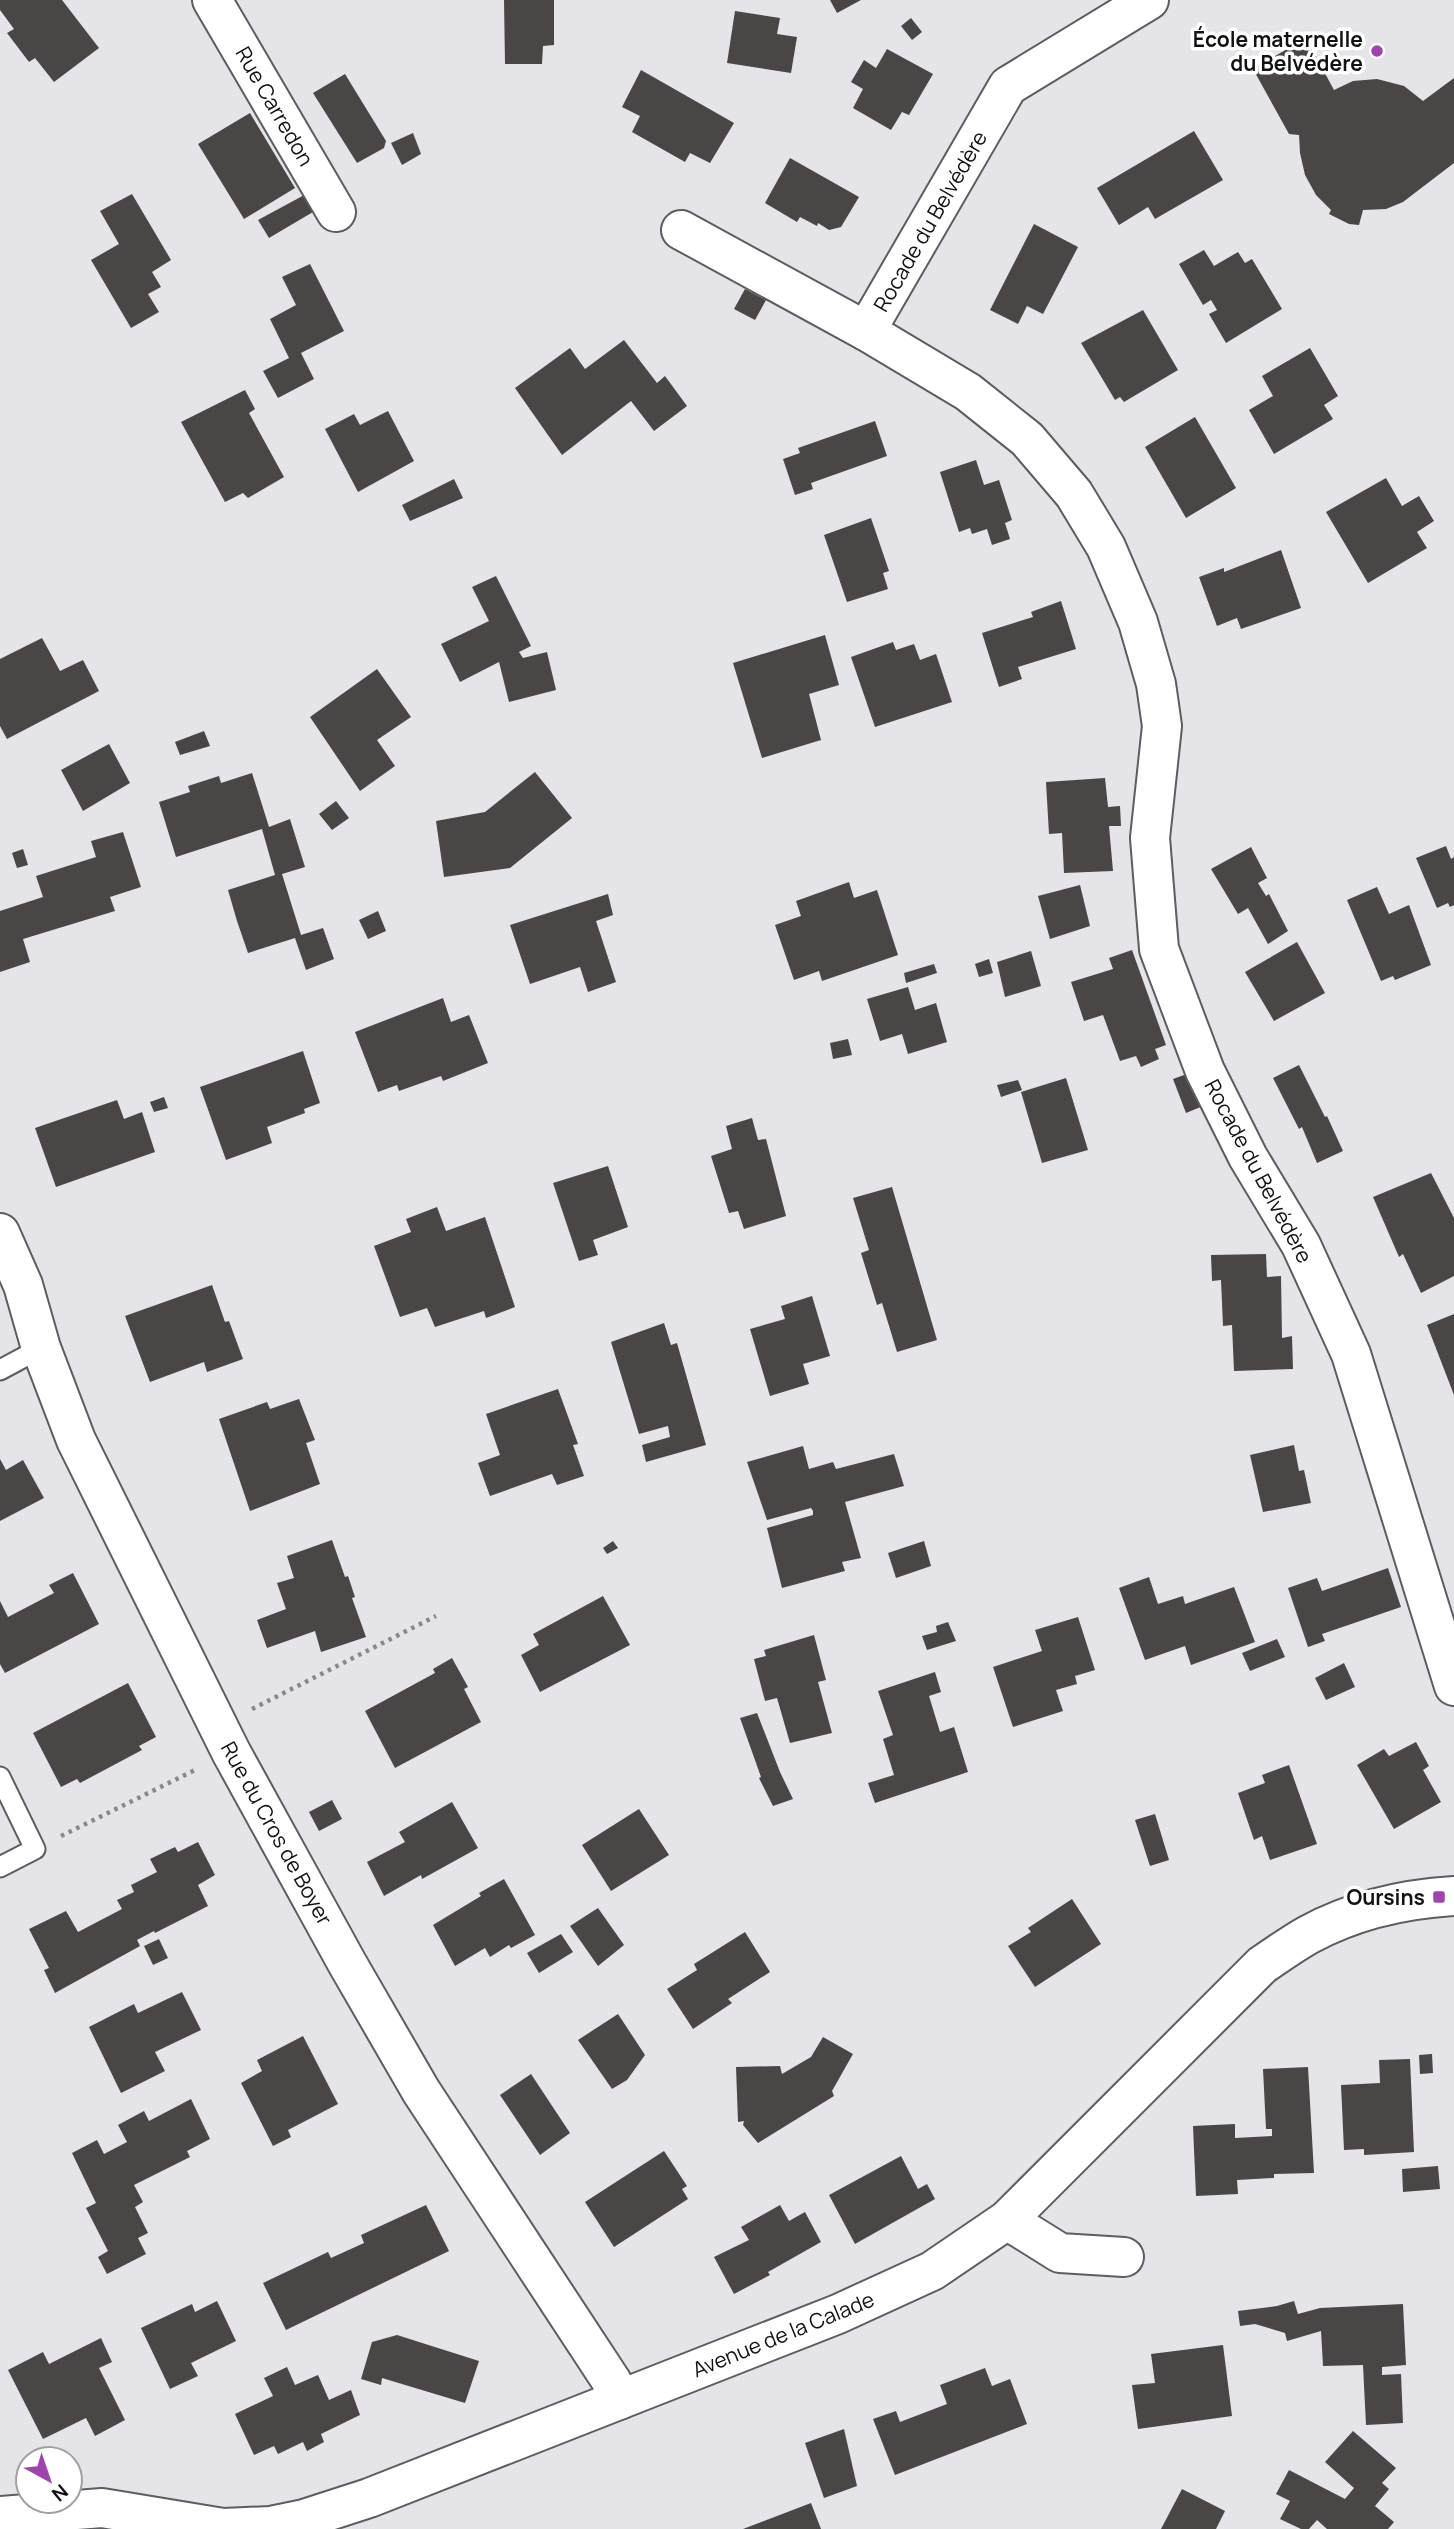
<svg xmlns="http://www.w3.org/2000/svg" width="1454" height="2529" font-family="Manrope,sans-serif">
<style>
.building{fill:#4a4646}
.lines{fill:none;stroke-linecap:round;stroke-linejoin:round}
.service-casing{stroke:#5d5d61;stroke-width:23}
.minor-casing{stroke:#5d5d61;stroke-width:42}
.tertiary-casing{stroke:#5d5d61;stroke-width:42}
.path{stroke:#88888c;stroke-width:4.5;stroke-dasharray:3.5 5;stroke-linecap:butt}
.service{stroke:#fff;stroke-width:19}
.minor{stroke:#fff;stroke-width:38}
.tertiary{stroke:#fff;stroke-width:38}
.poi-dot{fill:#9f44ae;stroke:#fff;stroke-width:2.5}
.labels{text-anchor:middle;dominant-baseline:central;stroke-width:7;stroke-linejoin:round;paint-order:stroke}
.poi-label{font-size:21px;font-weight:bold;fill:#121214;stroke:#fff;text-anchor:end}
.street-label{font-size:21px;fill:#121214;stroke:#fff}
</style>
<rect width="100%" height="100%" fill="#e4e4e9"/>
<g class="building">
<polygon points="0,0 62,0 99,48 54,82 35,58 29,62 7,33 14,29 0,10"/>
<polygon points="504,0 554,0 554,45 543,46 542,64 505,64"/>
<polygon points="830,0 861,0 837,13"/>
<polygon points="735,11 780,18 777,34 797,37 791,73 727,63"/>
<polygon points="911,18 922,32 912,40 901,26"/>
<polygon points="1306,38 1334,90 1353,81 1377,79 1404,86 1423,101 1454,78 1454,163 1403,202 1386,209 1363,210 1359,225 1349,224 1329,214 1331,210 1316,195 1305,175 1300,153 1299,135 1289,134 1253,69"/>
<polygon points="887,49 933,74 909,115 902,112 891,130 853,108 863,89 851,82 864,60 876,68"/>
<polygon points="641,70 734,123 710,163 690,153 685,162 632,132 640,116 622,107"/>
<polygon points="345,74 386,141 384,148 357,163 313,93"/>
<polygon points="250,113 295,188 244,219 198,144"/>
<polygon points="1194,131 1223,180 1155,219 1148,207 1119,225 1097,188"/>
<polygon points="413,133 421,154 402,165 391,143"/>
<polygon points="790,158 859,197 841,227 829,230 818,223 817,226 800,217 797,222 765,203"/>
<polygon points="308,193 318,209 269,238 258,220"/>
<polygon points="132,194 171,260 152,272 161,287 148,294 159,312 131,328 91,260 119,244 100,211"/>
<polygon points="1034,224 1078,247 1043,314 1027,306 1018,324 990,310"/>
<polygon points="1204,250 1214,266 1238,252 1245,263 1252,259 1282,309 1226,343 1209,314 1217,310 1211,300 1203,305 1179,264"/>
<polygon points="310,264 344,331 301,353 314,379 278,398 263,371 289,358 270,319 296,305 282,277"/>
<polygon points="745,289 766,300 755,320 734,309"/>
<polygon points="1143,310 1178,370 1124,402 1120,397 1115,400 1081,343"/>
<polygon points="624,340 657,383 665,376 687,406 654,431 631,401 562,455 515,388 570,348 585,369"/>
<polygon points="1310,348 1338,396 1324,405 1333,419 1274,454 1249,410 1273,396 1262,376"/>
<polygon points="245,390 255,409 249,413 284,477 248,498 243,493 225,502 181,422"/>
<polygon points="388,411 414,461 358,492 325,429 354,414 360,425"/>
<polygon points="1195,417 1236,488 1186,518 1145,447"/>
<polygon points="875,421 887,456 811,483 813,489 795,495 783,459 800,453 798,448"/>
<polygon points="976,460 984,485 999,480 1012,520 1005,523 1010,539 992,545 987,529 972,534 970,528 959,532 940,472"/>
<polygon points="1386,478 1402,506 1419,496 1434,521 1417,532 1427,548 1368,583 1326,512"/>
<polygon points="454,479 463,498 410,521 402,505"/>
<polygon points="871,518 889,571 883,573 888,589 847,602 824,535"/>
<polygon points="1281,550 1301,608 1241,629 1237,618 1217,626 1199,577 1224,568 1224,572"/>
<polygon points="496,576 531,646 519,652 523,658 547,652 556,690 509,702 499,662 460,682 441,644 489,621 472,587"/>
<polygon points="1061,601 1076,649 1018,667 1022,679 999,687 982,633 1033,617 1031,612"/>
<polygon points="825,635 839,685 809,694 821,740 762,758 733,663"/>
<polygon points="42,638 60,671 83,660 99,691 7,739 0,726 0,659"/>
<polygon points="893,642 896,650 914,644 920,660 936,654 952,702 875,727 851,657"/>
<polygon points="377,669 411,717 377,740 395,766 360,791 310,717"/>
<polygon points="204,731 210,746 180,755 175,742"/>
<polygon points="109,744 130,783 83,811 61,770"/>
<polygon points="535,772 572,818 510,868 444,877 436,821 485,812"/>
<polygon points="252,773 269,827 290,819 305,867 282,874 301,935 323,928 334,959 306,970 295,938 248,953 237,921 228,890 275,875 262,829 176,857 159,802 190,792 188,786 219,776 221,783"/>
<polygon points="1105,778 1108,807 1120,806 1121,826 1109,826 1113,871 1064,873 1062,833 1049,834 1046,782"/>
<polygon points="336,801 349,818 332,830 319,814"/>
<polygon points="123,832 141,887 110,897 115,911 23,939 30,962 0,972 0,911 43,897 36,876 96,857 91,841"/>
<polygon points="1446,846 1451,859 1454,857 1454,905 1450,907 1448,903 1437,908 1416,858"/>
<polygon points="1251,847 1267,878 1258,883 1266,896 1269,894 1288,931 1268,944 1248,908 1238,914 1211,869"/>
<polygon points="23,849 28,865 17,868 12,853"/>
<polygon points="849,882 854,898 877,890 898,955 822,981 819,971 794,980 775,925 801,916 796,901"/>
<polygon points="1080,885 1090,926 1050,939 1038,896"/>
<polygon points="1377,887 1389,914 1409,905 1431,965 1395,980 1393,976 1381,981 1347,900"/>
<polygon points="608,894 613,915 596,921 616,982 588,992 580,967 530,984 510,925"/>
<polygon points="378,911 386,931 368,939 359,920"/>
<polygon points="1297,942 1325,993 1274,1021 1245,972"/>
<polygon points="1132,950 1166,1045 1155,1049 1159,1059 1141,1067 1136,1056 1120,1061 1103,1015 1084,1021 1071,982 1113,969 1109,958"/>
<polygon points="1031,951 1041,986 1005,997 997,962"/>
<polygon points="989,959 993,973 979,977 975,964"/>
<polygon points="934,964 937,973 906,983 904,973"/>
<polygon points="908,987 915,1010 936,1003 947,1042 908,1054 902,1034 880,1041 867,999"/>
<polygon points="443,998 451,1022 469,1015 488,1063 443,1081 441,1076 399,1091 397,1085 378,1092 355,1032"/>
<polygon points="848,1039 852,1055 833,1059 830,1043"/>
<polygon points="303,1051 320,1103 304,1109 305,1113 267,1127 272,1143 226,1160 200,1087"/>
<polygon points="1299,1065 1325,1117 1327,1116 1343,1151 1317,1163 1302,1127 1299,1129 1273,1078"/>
<polygon points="1195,1071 1208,1104 1186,1113 1173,1079"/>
<polygon points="1066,1078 1088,1150 1042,1163 1021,1092"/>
<polygon points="1018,1080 1022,1090 1001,1097 997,1085"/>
<polygon points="164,1097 168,1108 154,1112 150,1102"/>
<polygon points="117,1100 124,1119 142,1112 155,1152 56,1187 35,1128"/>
<polygon points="752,1118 758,1140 766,1139 786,1216 744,1229 738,1211 729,1213 711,1156 732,1149 726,1126"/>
<polygon points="608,1166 628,1227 593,1240 598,1255 579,1261 553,1183"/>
<polygon points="1431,1173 1454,1218 1454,1276 1421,1293 1403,1254 1399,1257 1373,1197"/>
<polygon points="892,1187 937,1340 897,1352 882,1303 877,1305 861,1253 869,1250 853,1198"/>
<polygon points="437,1207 446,1231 485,1217 515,1307 486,1318 484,1311 435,1327 427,1308 400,1317 374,1246 411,1232 406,1219"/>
<polygon points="1266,1254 1267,1277 1281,1276 1282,1338 1292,1336 1293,1369 1234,1371 1232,1325 1223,1326 1221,1280 1212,1281 1211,1255"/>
<polygon points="212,1285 225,1322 229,1321 243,1359 207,1372 204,1362 150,1382 125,1316"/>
<polygon points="812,1296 830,1356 803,1364 809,1384 770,1396 750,1329 785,1319 781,1306"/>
<polygon points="1454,1314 1454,1395 1427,1325"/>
<polygon points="664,1323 671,1345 677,1343 706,1445 646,1462 642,1445 670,1437 668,1426 639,1434 611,1342"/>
<polygon points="558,1389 578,1444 573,1445 584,1476 557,1485 552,1474 490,1496 478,1463 500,1455 486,1414"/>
<polygon points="299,1399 315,1440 306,1443 320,1484 250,1511 219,1419 267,1402 270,1409"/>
<polygon points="1294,1445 1299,1471 1304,1470 1311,1503 1263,1512 1250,1455"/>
<polygon points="803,1446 809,1469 833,1462 836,1469 894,1454 904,1486 845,1502 861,1558 842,1562 845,1571 782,1588 767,1528 813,1515 813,1511 811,1508 767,1520 747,1462"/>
<polygon points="0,1459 6,1470 23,1460 44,1498 0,1521"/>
<polygon points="332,1540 345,1577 348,1576 355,1597 352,1598 366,1637 321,1652 315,1631 267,1648 257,1620 286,1609 277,1583 294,1578 287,1556"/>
<polygon points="613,1541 618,1548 607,1554 603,1548"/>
<polygon points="924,1541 931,1566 896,1578 888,1553"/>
<polygon points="1388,1568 1401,1607 1322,1634 1325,1641 1308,1647 1288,1588 1317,1578 1322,1591"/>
<polygon points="73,1573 99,1624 5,1673 0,1664 0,1601 8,1617 54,1593 49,1585"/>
<polygon points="1149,1577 1158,1604 1183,1596 1185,1604 1234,1587 1255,1642 1191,1665 1185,1646 1145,1660 1119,1588"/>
<polygon points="603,1596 630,1645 540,1692 521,1655 539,1645 533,1634"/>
<polygon points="1078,1617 1095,1670 1075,1676 1077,1684 1056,1690 1063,1711 1013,1727 993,1667 1042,1651 1035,1630"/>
<polygon points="948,1622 956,1641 927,1650 922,1636 937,1632 936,1626"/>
<polygon points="814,1635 826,1680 818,1682 832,1733 790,1743 777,1698 765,1701 754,1659 766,1656 764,1650"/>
<polygon points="1277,1639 1285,1657 1250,1671 1242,1653"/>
<polygon points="452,1658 468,1687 464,1689 481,1722 395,1768 365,1711 435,1673 433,1669"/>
<polygon points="1344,1663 1355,1687 1326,1700 1315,1678"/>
<polygon points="935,1672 941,1692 929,1696 940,1732 954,1727 968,1772 875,1803 868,1783 894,1775 883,1739 893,1735 878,1691"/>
<polygon points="128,1683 156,1737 139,1746 142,1750 80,1783 77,1779 61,1787 33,1733"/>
<polygon points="757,1713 780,1772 793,1799 773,1806 759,1778 761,1777 740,1718"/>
<polygon points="1416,1742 1429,1766 1423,1770 1441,1802 1394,1829 1357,1765 1384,1749 1389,1756"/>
<polygon points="1289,1765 1317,1844 1270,1860 1262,1836 1254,1840 1238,1793 1265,1783 1262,1775"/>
<polygon points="332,1800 342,1819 319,1831 309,1812"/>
<polygon points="452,1802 478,1848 422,1879 421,1875 384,1896 367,1862 405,1842 399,1832"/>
<polygon points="639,1809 669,1855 611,1891 582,1845"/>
<polygon points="1155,1814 1169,1860 1150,1866 1135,1820"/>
<polygon points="198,1842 215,1875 198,1885 208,1906 155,1933 154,1931 137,1940 140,1946 55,1993 44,1970 49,1968 29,1929 66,1911 78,1932 122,1909 117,1900 134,1892 131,1885 157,1872 150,1859 175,1847 178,1852"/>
<polygon points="504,1879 535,1935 511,1948 509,1945 490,1957 485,1948 455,1966 433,1925 481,1896 479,1893"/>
<polygon points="1072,1899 1101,1944 1035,1987 1008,1946 1031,1932 1028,1928"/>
<polygon points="598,1908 624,1945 598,1966 570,1926"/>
<polygon points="745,1932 770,1972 728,1999 732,2003 693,2029 667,1989 697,1970 694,1964"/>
<polygon points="561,1934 573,1952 539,1973 527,1953"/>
<polygon points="159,1939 168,1958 153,1965 144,1946"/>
<polygon points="182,1992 201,2030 155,2052 165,2071 121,2093 89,2027 134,2004 138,2013"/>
<polygon points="618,2014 645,2055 627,2080 612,2089 578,2040"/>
<polygon points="303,2036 338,2104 288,2130 291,2137 273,2146 241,2083 262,2071 257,2060"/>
<polygon points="823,2037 853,2054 832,2091 834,2096 758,2143 743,2125 744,2121 738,2122 736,2067 780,2066 782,2074 811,2057"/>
<polygon points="1432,2054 1433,2073 1420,2074 1419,2055"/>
<polygon points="1410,2059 1414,2152 1364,2155 1364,2149 1344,2150 1341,2085 1380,2083 1379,2060"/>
<polygon points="1308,2067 1314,2173 1274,2174 1274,2178 1237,2180 1238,2194 1196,2196 1193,2126 1235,2124 1235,2138 1272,2136 1272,2129 1266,2129 1263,2069"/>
<polygon points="531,2074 570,2133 540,2155 500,2095"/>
<polygon points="191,2099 210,2139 187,2151 190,2157 134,2185 143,2202 135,2207 148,2233 138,2238 146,2254 107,2274 98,2257 108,2251 86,2208 96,2203 72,2153 97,2140 104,2154 127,2142 118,2125 144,2111 149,2121"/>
<polygon points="664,2151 687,2186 682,2189 688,2199 614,2247 585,2202"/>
<polygon points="901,2156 918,2189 927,2184 935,2199 855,2244 829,2195"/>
<polygon points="1438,2166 1440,2189 1403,2192 1402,2169"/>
<polygon points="426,2205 449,2251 286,2330 263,2283 328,2252 331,2258 364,2243 361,2235"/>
<polygon points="780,2205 789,2221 805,2212 821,2242 768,2272 770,2275 734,2294 714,2257 749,2240 741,2227"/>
<polygon points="217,2301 236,2341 191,2363 198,2376 170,2389 141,2328 192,2304 195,2312"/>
<polygon points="1294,2301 1298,2314 1320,2308 1403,2304 1406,2365 1382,2367 1382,2375 1401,2374 1403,2423 1366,2425 1363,2365 1323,2366 1321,2331 1287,2341 1285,2333 1255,2324 1240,2326 1238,2311 1277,2306"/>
<polygon points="397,2335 479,2361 465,2403 382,2378 381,2385 361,2379 372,2342"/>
<polygon points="101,2338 112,2362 99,2368 125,2420 95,2436 86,2418 43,2439 8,2370 43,2352 49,2364"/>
<polygon points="1223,2345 1232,2416 1138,2429 1132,2385 1155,2383 1151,2354"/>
<polygon points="287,2367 295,2385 318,2375 329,2400 351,2390 360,2415 321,2434 324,2442 307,2451 303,2442 278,2454 274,2446 254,2455 235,2414 273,2396 264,2378"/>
<polygon points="985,2368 992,2386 1010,2379 1027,2424 895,2475 873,2419 896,2411 900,2422 947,2404 940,2385"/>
<polygon points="844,2429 857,2486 824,2498 805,2443"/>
<polygon points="1353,2431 1396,2468 1382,2483 1389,2489 1375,2506 1394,2522 1388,2529 1327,2529 1317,2520 1309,2529 1301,2529 1280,2519 1290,2501 1276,2494 1289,2470 1345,2499 1354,2488 1325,2462"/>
<polygon points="1182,2489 1225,2511 1216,2529 1161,2529"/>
<polygon points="811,2503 821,2529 743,2529"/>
</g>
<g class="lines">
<g class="service-casing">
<g id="service">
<polyline points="0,1370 41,1348"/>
<polyline points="0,1777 35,1849 0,1867"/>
</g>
</g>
<g class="minor-casing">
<g id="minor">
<polyline points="212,0 336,212"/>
<polyline points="1149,0 1008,86 866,331 968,392 1027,439 1074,494 1106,547 1138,622 1156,684 1162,726 1150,838 1159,949 1205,1071 1248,1157 1301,1245 1351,1354 1454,1686"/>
<polyline points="681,230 866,331"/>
<polyline points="1007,2220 1060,2253 1124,2257"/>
</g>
</g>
<g class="tertiary-casing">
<g id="tertiary">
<polyline points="0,1233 23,1285 41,1348 76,1440 231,1752 347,1963 421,2091 612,2382 619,2400"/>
<path d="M0 2516 102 2508 223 2528 270 2526 304 2519 369 2498 838 2314 932 2271 1007 2220 1262 1965C1277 1955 1292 1944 1308 1935 1352 1911 1404 1899 1454 1896"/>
</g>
</g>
<g class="path">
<polyline points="252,1709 436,1616"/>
<polyline points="61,1836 195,1770"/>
</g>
<use href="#service" class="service"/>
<use href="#minor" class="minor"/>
<use href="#tertiary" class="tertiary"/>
</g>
<g class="poi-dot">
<circle cx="1377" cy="51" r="7"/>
<rect x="1432" y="1890" width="14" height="14" rx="3.5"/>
</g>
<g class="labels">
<g class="poi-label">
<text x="1363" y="39">École maternelle<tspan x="1363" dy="24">du Belvédère</tspan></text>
<text x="1425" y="1897">Oursins</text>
</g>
<g class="street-label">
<text transform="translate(275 106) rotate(60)">Rue Carredon</text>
<text transform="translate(930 221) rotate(-60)">Rocade du Belvédère</text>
<text transform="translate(1259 1171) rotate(62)">Rocade du Belvédère</text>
<text transform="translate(277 1833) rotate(61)">Rue du Cros de Boyer</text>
<text transform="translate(783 2334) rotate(-22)">Avenue de la Calade</text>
</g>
</g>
<g transform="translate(49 2480) rotate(140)"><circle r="33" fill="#ffffff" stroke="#a0a0a1" stroke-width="2"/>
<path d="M0-5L12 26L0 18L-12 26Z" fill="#9f44ae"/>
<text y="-10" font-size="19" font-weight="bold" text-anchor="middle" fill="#121214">N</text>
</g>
</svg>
